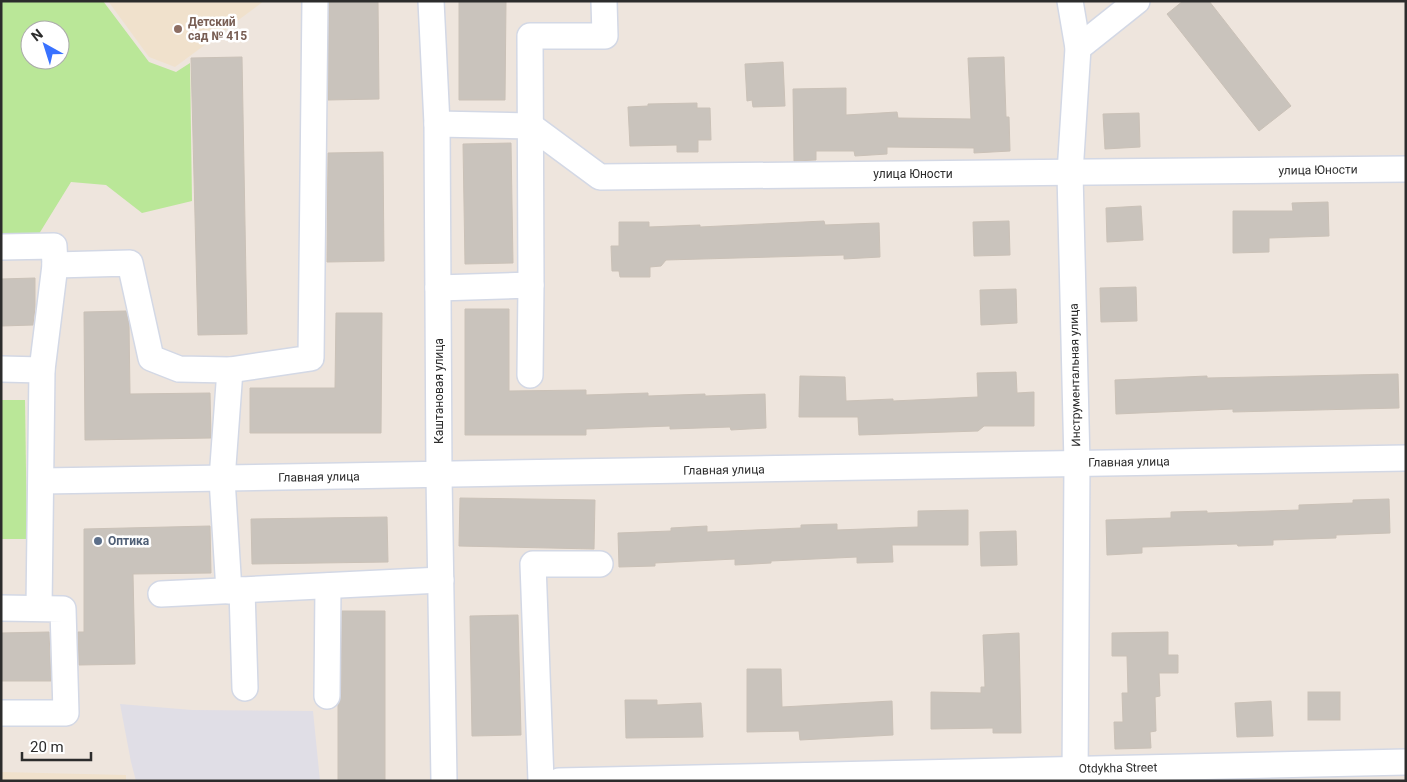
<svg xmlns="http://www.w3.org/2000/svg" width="1407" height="782" font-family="Roboto,sans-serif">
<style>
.industrial{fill:#e0dee6}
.education{fill:#f0e1cc}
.green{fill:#bae798;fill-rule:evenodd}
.building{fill:#c9c3bc;stroke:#cac1b7}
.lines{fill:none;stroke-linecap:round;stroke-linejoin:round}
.minor-casing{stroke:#d3d8e5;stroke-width:28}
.minor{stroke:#fff;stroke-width:25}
.education-dot{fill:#8d6e63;stroke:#fff;stroke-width:2}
.service-dot{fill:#5c6f8a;stroke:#fff;stroke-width:2}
.labels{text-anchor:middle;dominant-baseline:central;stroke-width:5;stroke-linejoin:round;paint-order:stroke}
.education-label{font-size:12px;font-weight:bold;fill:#785e54;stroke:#fff;text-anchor:start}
.street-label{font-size:12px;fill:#2c2c2c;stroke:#fff}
.service-label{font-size:12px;font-weight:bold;fill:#4e5e75;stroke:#fff;text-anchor:start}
</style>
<rect width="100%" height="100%" fill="#eee5dd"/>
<polygon class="industrial" points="120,704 192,710 313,711 320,781 136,781 131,762"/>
<g class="education">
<polygon points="108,1 264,1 175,67 149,57"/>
<polygon points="1,772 126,775 126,781 1,781"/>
</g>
<g class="green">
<path d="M1 1H103L149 62 176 72 190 63 192 201 142 213 106 185 71 182 34 242H1ZM30 30H60V60H30Z"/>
<polygon points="1,400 25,400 27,539 1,539"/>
</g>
<g class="building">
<polygon points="329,1 378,1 379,99 328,100"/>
<polygon points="459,1 506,1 505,100 459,100"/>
<polygon points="1183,1 1209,1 1291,106 1259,131 1167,14"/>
<polygon points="242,57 247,334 198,335 191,58"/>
<polygon points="1004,57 1006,117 1009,117 1010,151 974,153 974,148 887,147 887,154 855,156 854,151 816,151 816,160 794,161 793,89 846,88 846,115 897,112 898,118 971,119 968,58"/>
<polygon points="783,62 785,106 753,107 752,100 747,101 745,64"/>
<polygon points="697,103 697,108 710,108 711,140 698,140 698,152 677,152 677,145 630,146 628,107 648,106 648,104"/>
<polygon points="1139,113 1140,147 1105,149 1103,114"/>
<polygon points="511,143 513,263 465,264 463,144"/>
<polygon points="383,152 384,261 327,262 328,153"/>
<polygon points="1328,202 1329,236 1269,238 1269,252 1233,253 1233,211 1293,211 1292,203"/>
<polygon points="1141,206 1143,240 1107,242 1106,208"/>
<polygon points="824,221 825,225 879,223 880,257 844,259 844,255 666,260 661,266 650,267 650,277 620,277 619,271 612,271 611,246 619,246 619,222 649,222 649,227 700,225 700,227"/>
<polygon points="1009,221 1010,255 974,256 973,222"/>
<polygon points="35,278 35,307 33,325 1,326 1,279"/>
<polygon points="1136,287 1137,321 1101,322 1100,288"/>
<polygon points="1016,289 1017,323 981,325 980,290"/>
<polygon points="465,309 509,309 509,391 586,390 586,395 648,393 648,396 705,394 705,396 765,394 766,428 731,430 730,427 670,429 670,426 586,429 586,435 465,435"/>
<polygon points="126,311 129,324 130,394 210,393 211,438 85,440 84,312"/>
<polygon points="336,313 382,313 381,433 250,433 250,388 335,388"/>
<polygon points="1016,372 1017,393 1034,392 1034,426 984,426 978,431 859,435 858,417 799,417 800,376 845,377 846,401 893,399 893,401 978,397 977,373"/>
<polygon points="1398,374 1399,408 1233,412 1233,409 1116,414 1115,380 1207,376 1207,378"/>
<polygon points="460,498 595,500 594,549 459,546"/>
<polygon points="1389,499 1390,533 1336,535 1336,538 1273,540 1273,545 1238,546 1237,544 1142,547 1142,553 1107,555 1106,520 1171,518 1171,512 1207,511 1207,513 1299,510 1299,505 1353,503 1353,500"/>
<polygon points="968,510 968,545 892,545 893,562 857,563 857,557 771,561 771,563 735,565 735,559 655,563 655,566 619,567 618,533 671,531 671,528 707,526 707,532 801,528 801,525 837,524 837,530 918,527 918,511"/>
<polygon points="387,517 388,562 252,564 251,519"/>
<polygon points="210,526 211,573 133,574 135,664 79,665 78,632 84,632 84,529"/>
<polygon points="1016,531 1017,565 981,566 980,532"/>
<polygon points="342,611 385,611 385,781 338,781 338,705 341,696"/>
<polygon points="518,615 521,735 472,736 470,616"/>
<polygon points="49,632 51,681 1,681 1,633"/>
<polygon points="1168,632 1168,655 1178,655 1178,673 1159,673 1160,696 1155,697 1156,731 1150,732 1151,748 1115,749 1114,722 1123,722 1122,693 1128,693 1127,656 1112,656 1112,633"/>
<polygon points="1019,633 1021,733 993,733 993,728 931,729 931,692 981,693 981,687 985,687 983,635"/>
<polygon points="747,669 781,669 782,707 892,701 893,735 800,740 799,731 747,732"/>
<rect x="1308" y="692" width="32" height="28"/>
<polygon points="625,700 657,700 657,705 701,703 703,737 626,738"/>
<polygon points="1271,701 1273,736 1237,737 1235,703"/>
</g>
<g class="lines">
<g class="minor-casing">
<g id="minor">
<polyline points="431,1 437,124 439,476 444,781"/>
<polyline points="1070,1 1078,48 1070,173 1077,463 1075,781"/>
<polyline points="1078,48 1137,1"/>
<polyline points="437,124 531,126 600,177 1406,169"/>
<polyline points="1,247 54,246 55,265 42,370 39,608"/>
<polyline points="55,265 130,263 151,358 179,369 230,370 222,479 229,591"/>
<polyline points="531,285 530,36 605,36 604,1"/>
<polyline points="438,288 531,285 530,375"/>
<polyline points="1,369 42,370"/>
<polyline points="230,370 311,358 315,1"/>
<path d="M42 481C496 475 951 465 1406 458"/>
<polyline points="242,590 245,688"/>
<polyline points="161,594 441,580"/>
<polyline points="1,608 63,609 66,713 1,713"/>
<polyline points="327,696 328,586"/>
<polyline points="541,781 533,564 600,564"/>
<polyline points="559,781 1406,762"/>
</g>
</g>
<use href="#minor" class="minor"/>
</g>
<circle class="education-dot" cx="178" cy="29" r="5"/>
<circle class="service-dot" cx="98" cy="541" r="5"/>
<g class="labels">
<g class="education-label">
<text x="188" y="22">Детский<tspan x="188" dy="14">сад № 415</tspan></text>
</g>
<g class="street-label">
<text transform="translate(1318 170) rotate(-1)">улица Юности</text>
<text x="913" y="174">улица Юности</text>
<text transform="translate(1075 375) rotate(-91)">Инструментальная улица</text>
<text transform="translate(439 391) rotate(-90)">Каштановая улица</text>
<text transform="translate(1129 462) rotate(-1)">Главная улица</text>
<text transform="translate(724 470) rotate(-1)">Главная улица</text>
<text transform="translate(319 477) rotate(-1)">Главная улица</text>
<text transform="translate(1118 768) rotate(-1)">Otdykha Street</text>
</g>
<g class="service-label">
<text x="108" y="541">Оптика</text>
</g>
</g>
<rect width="1407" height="782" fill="none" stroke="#2c2c2c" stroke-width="5"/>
<g transform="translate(45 45) rotate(321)"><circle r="24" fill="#ffffff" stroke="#ababab"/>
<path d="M0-4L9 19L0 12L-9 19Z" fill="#3972ff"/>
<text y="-8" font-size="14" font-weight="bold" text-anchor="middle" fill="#2c2c2c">N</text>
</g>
<path d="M22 752v8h69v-8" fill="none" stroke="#2c2c2c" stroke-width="2.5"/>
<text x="30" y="752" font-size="15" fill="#2c2c2c" stroke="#ffffff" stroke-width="4" paint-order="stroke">20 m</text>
</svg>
